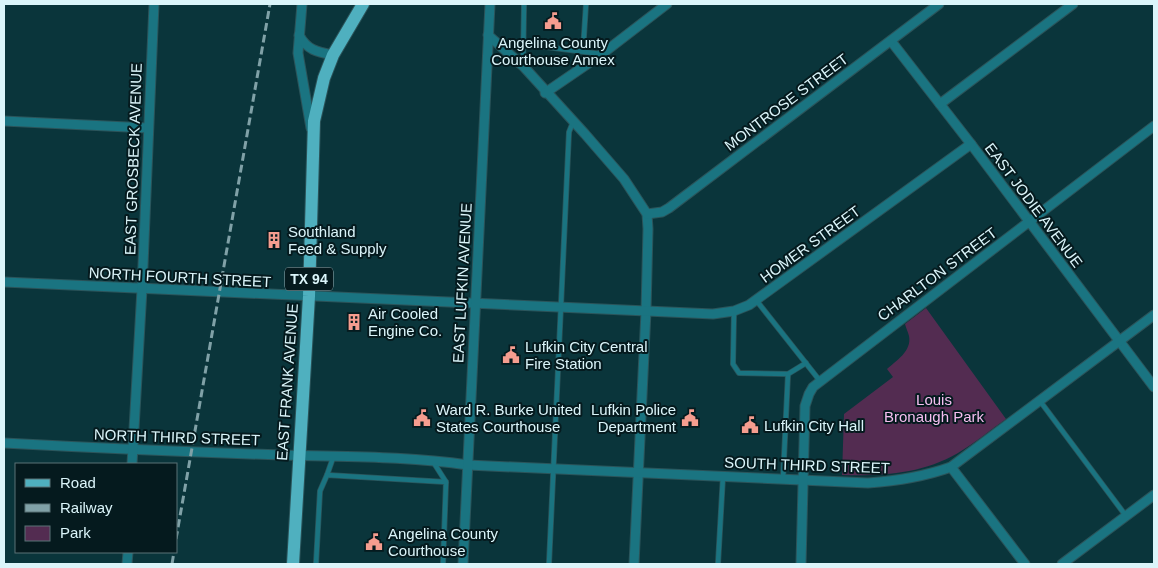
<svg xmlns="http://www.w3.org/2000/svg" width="1158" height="568" font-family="Arial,sans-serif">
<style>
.green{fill:#532c51}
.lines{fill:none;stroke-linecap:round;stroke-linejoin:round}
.service-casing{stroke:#2b545a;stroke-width:6}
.minor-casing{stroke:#2b545a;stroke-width:11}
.primary-casing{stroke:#2b545a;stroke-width:14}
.service{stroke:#1a7481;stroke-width:4.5}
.minor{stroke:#1a7481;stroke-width:9}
.primary{stroke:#4fb0bf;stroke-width:12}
.rail{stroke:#80a1a7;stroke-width:3;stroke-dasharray:8 4;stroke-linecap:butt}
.labels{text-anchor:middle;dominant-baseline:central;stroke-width:4;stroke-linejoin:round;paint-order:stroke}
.shield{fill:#051a1e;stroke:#9bb3b8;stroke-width:1}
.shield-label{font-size:14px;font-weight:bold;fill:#dbf5fa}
.poi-label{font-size:15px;fill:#dbf5fa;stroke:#051a1e;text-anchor:start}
.street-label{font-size:15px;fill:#dbf5fa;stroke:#051a1e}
.park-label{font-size:15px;fill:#f5bef0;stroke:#051a1e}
</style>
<rect width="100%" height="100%" fill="#0a353b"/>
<path class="green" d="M926 308 1006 419C990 430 975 443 958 453 922 474 883 476 842 475L844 414 893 377 887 369C896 361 912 351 909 336 908 332 906 328 905 324Z"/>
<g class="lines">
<g class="service-casing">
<g id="service">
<polyline points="523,44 601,54"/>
<polyline points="583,51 586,4"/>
<polyline points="523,65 524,4"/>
<polyline points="756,300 820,381"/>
<polyline points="734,311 733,364 739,373 788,374 806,363"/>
<polyline points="1040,401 1126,516"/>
<polyline points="432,460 446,482"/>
<polyline points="327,475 334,455"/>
<polyline points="783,479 788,374"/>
<polyline points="316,564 320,491 327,475 446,482 443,564"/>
<polyline points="549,564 569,132 573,122"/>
<polyline points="718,564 723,476"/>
</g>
</g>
<g class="minor-casing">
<g id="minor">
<polyline points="302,4 298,53 311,128"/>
<path d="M299 35C307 50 317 52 333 55"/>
<polyline points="488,35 524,67 585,134 624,179 647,214 648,229 646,311 634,564"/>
<polyline points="891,41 971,144 1154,387"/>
<polyline points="545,93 602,54 667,4"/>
<polyline points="940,104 1073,4"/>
<polyline points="4,121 148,128"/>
<polyline points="647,214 662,212 669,208 939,4"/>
<polyline points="4,282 713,314 734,311 749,305 971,144"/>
<path d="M4 443C96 448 189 452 282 455 344 457 406 456 468 465L868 483C897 481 923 477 951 467L1154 315"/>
<polyline points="132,464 142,289 154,4"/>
<polyline points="951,467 1025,564"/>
<polyline points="127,564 128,552"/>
<polyline points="463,564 490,4"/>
<polyline points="801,564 805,406 809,394 813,387 1154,126"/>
<polyline points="1062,564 1154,495"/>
</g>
</g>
<g class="primary-casing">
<polyline id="primary" points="293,564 309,296 314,121 324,78 333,55 363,4"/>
</g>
<use href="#service" class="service"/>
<use href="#minor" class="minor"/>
<use href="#primary" class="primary"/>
<g class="rail">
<polyline points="176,539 270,4"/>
<polyline points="172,564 174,552"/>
</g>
</g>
<defs>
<g id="civic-bare" transform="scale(1.35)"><path d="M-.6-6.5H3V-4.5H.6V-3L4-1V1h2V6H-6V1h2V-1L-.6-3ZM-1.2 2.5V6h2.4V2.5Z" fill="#f59d8f" stroke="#051a1e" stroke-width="2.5" paint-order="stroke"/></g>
<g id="building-bare" transform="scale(1.35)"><path d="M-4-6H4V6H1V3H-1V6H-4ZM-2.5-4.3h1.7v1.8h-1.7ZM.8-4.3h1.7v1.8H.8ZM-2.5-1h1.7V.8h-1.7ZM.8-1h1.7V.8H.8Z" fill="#f59d8f" stroke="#051a1e" stroke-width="2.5" paint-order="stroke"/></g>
</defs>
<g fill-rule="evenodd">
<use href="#civic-bare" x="553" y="21"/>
<use href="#building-bare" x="274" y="240"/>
<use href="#building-bare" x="354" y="322"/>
<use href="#civic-bare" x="511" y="355"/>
<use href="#civic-bare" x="422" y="418"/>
<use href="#civic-bare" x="690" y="418"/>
<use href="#civic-bare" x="750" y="425"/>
<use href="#civic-bare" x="374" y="542"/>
</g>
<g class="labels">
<rect class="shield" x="285" y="267.5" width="48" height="23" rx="4"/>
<g class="shield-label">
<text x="309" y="279">TX 94</text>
</g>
<g class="poi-label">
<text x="553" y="42" text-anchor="middle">Angelina County<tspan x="553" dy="17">Courthouse Annex</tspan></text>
<text x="288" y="231">Southland<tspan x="288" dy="17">Feed &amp; Supply</tspan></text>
<text x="368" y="313">Air Cooled<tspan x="368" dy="17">Engine Co.</tspan></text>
<text x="525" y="346">Lufkin City Central<tspan x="525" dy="17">Fire Station</tspan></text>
<text x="436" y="409">Ward R. Burke United<tspan x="436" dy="17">States Courthouse</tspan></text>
<text x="676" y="409" text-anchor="end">Lufkin Police<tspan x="676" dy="17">Department</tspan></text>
<text x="764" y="425">Lufkin City Hall</text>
<text x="388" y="533">Angelina County<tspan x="388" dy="17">Courthouse</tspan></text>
</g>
<g class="street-label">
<text transform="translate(786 102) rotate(-37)">MONTROSE STREET</text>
<text transform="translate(133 159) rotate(-88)">EAST GROSBECK AVENUE</text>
<text transform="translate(1034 205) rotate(53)">EAST JODIE AVENUE</text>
<text transform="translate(810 244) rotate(-36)">HOMER STREET</text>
<text transform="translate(937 274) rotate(-37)">CHARLTON STREET</text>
<text transform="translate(180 277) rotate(3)">NORTH FOURTH STREET</text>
<text transform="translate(462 283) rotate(-87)">EAST LUFKIN AVENUE</text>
<text transform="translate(287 382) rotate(-86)">EAST FRANK AVENUE</text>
<text transform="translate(177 437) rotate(2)">NORTH THIRD STREET</text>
<text transform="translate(807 465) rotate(2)">SOUTH THIRD STREET</text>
</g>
<g class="park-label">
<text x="934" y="399">Louis<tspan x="934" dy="17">Bronaugh Park</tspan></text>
</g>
</g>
<rect width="1158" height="568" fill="none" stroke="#dbf5fa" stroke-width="10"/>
<rect x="15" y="463" width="162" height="90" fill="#051a1e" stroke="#5b7276"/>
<rect x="25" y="479" width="25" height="8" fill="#4fb0bf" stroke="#5b7276"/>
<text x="60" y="488" font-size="15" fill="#dbf5fa">Road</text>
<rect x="25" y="504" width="25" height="8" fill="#80a1a7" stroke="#5b7276"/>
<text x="60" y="513" font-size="15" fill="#dbf5fa">Railway</text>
<rect x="25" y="526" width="25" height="15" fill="#532c51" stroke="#5b7276"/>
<text x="60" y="538" font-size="15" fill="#dbf5fa">Park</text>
</svg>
